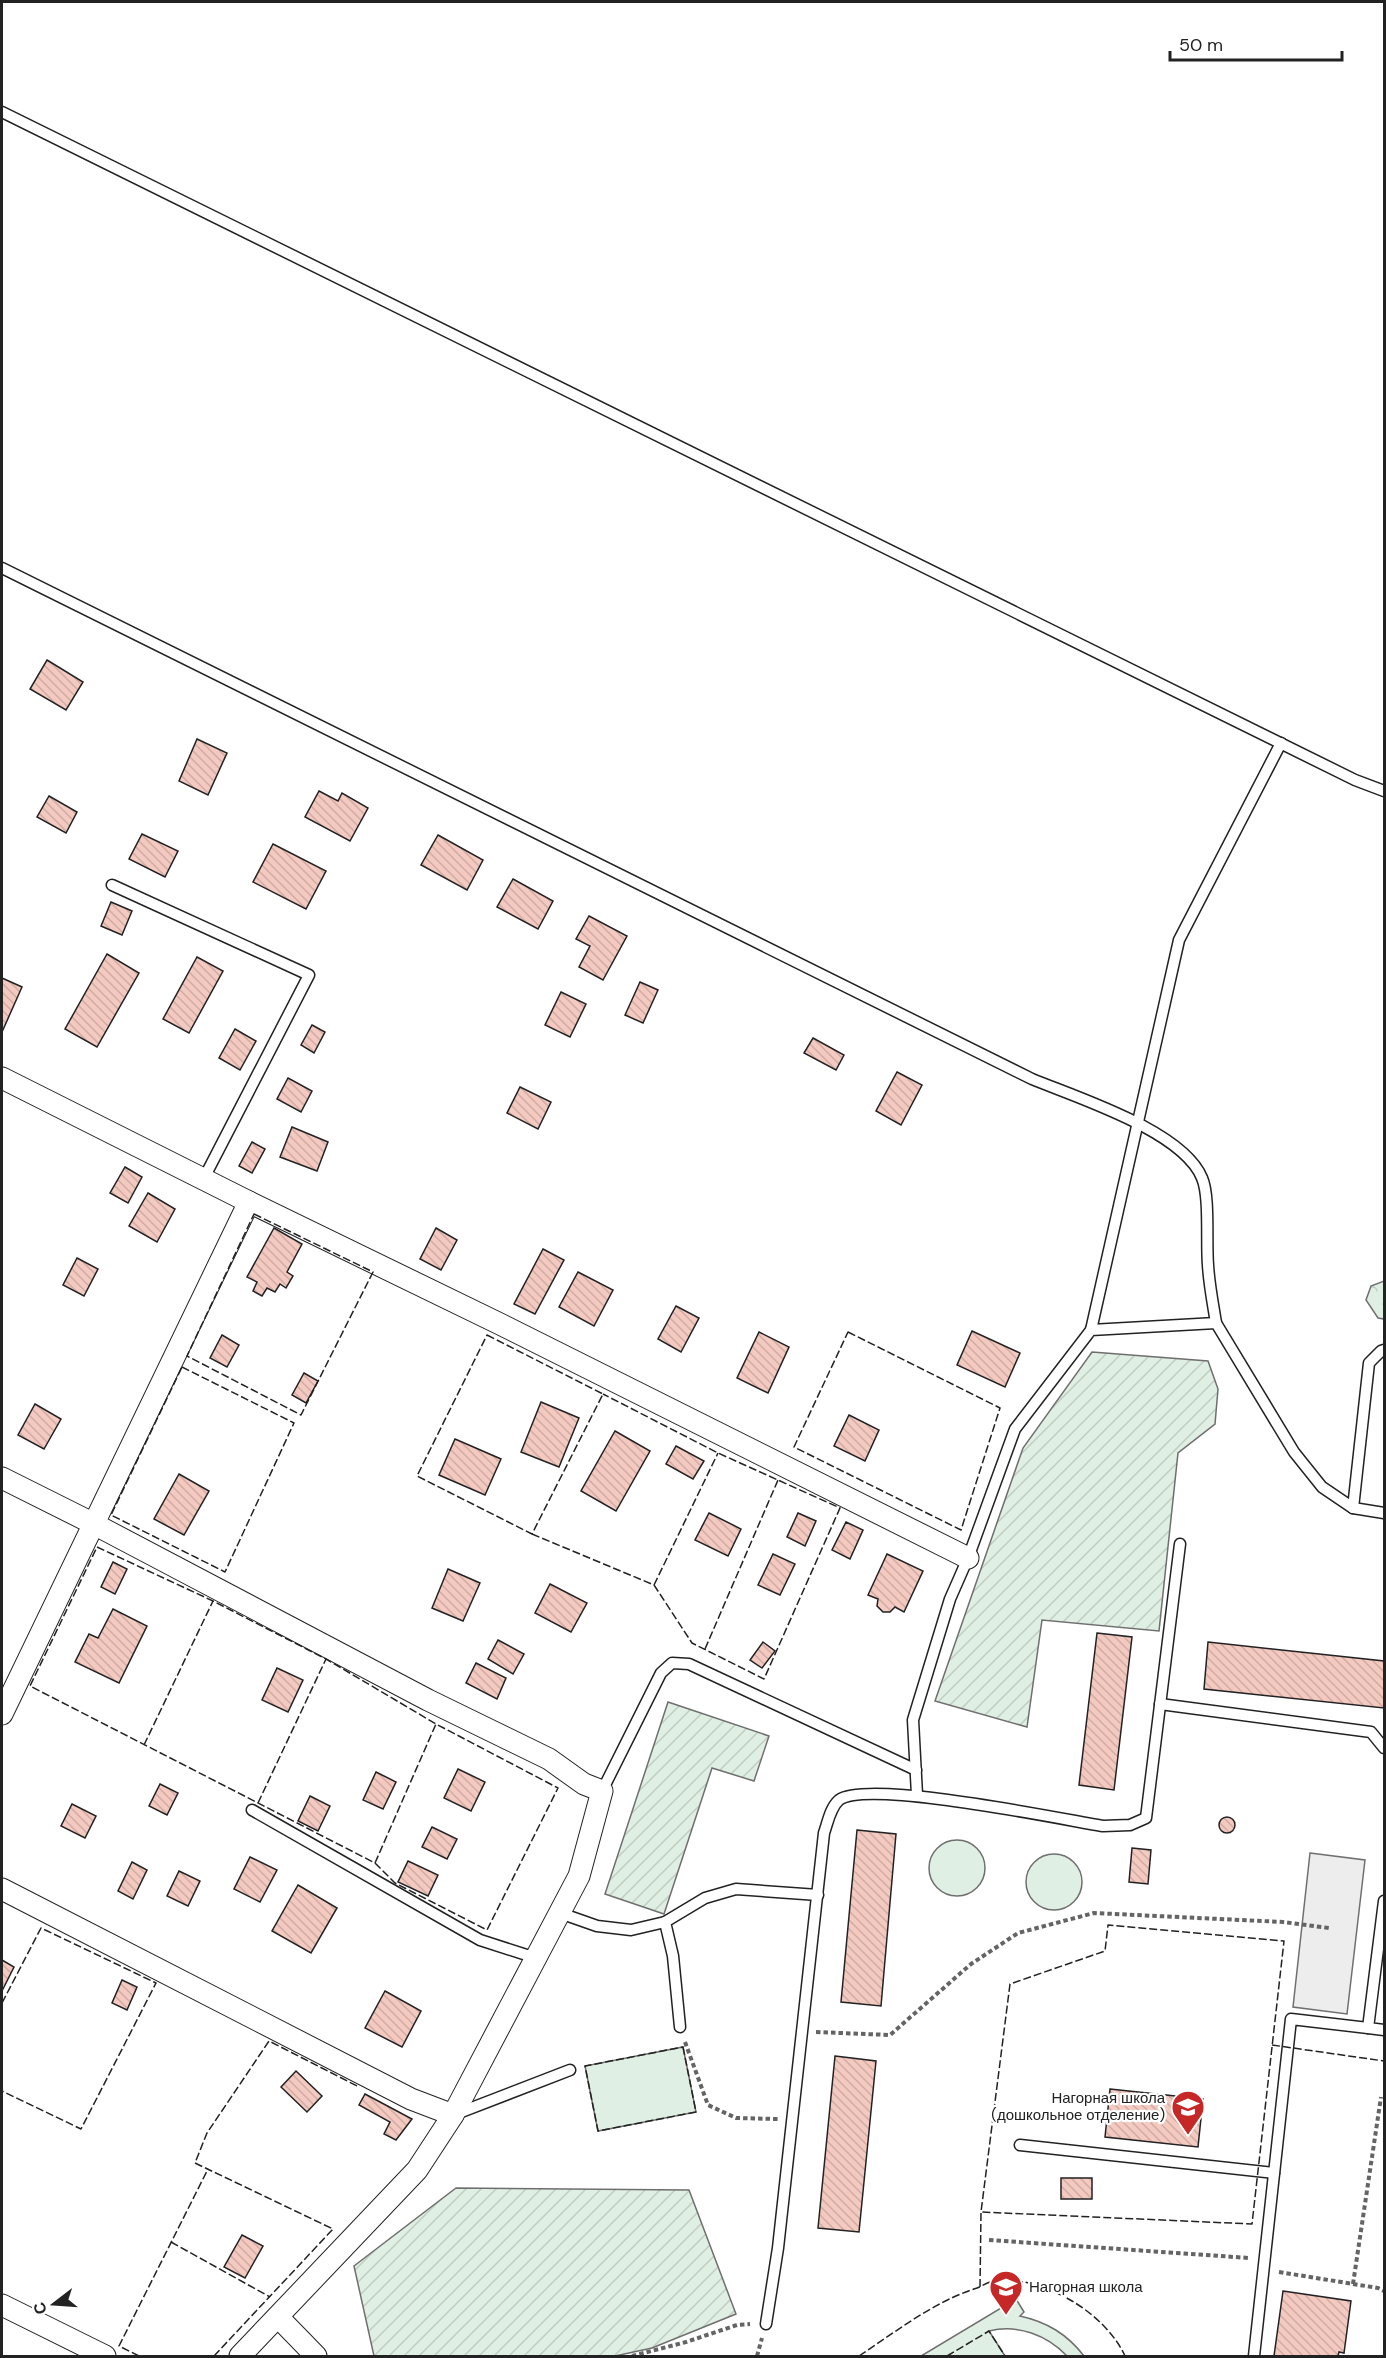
<svg xmlns="http://www.w3.org/2000/svg" width="1386" height="2358" font-family="'DM Sans',sans-serif">
<style>
.forest{fill:url(#forest-crowns);stroke:#6f6f6f;stroke-width:1.5}
.park{fill:#e0efe3;stroke:#6f6f6f;stroke-width:1.5}
.garden{fill:url(#garden-furrows);stroke:#6f6f6f;stroke-width:1.5}
.parking{fill:#ededed;stroke:#6f6f6f;stroke-width:1.5}
.building{fill:url(#building-back-hatch);stroke:#222;stroke-width:1.5}
.lines{fill:none;stroke-linecap:round;stroke-linejoin:round}
.lane-casing{stroke:#222;stroke-width:13}
.street-casing{stroke:#222;stroke-width:23}
.path{stroke:#646464;stroke-width:4;stroke-dasharray:4.5 3;stroke-linecap:butt}
.lane{stroke:#fff;stroke-width:10}
.street{stroke:#fff;stroke-width:21}
.fence{stroke:#222;stroke-width:1.5;stroke-dasharray:8 3;stroke-linecap:butt}
.labels{text-anchor:middle;dominant-baseline:central;stroke-width:4.5;stroke-linejoin:round;paint-order:stroke}
.poi-label{font-size:15px;fill:#222;stroke:#fff;text-anchor:end}
</style>
<defs>
<pattern id="forest-crowns" width="20" height="18" patternUnits="userSpaceOnUse" patternTransform="scale(1.5)"><rect width="20" height="18" fill="#e0efe3"/><path d="M2 6a3 3 0 1 1 6 0M12 15a3 3 0 1 1 6 0" fill="none" stroke="#c0cdc2"/></pattern>
<pattern id="garden-furrows" width="10" height="10" patternUnits="userSpaceOnUse" patternTransform="scale(1.5)"><rect width="10" height="10" fill="#e0efe3"/><path d="M-1 1l2-2M0 10L10 0M9 11l2-2" fill="none" stroke="#c0cdc2"/></pattern>
<pattern id="building-back-hatch" width="6" height="6" patternUnits="userSpaceOnUse" patternTransform="scale(1.5)"><rect width="6" height="6" fill="#f3c9c0"/><path d="M-1 5l2 2M0 0l6 6M5-1l2 2" fill="none" stroke="#d0aca5"/></pattern>
</defs>
<rect width="100%" height="100%" fill="#fff"/>
<polygon class="forest" points="1384,1281 1384,1319 1378,1318 1366,1300 1371,1286"/>
<g class="park">
<circle cx="957" cy="1868" r="28"/>
<circle cx="1054" cy="1882" r="28"/>
<polygon points="683,2047 696,2112 598,2131 585,2066"/>
<path d="M1016 2299 1024 2312 1020 2316C1047 2322 1067 2334 1084 2356H1067C1047 2335 1018 2324 989 2331L1005 2356H921Z"/>
</g>
<g class="garden">
<polygon points="1092,1352 1208,1361 1218,1389 1215,1424 1178,1453 1159,1631 1042,1620 1027,1727 935,1701 1023,1448"/>
<polygon points="668,1702 769,1736 754,1781 712,1768 664,1914 605,1894"/>
<polygon points="456,2188 689,2190 736,2314 652,2348 615,2356 374,2356 354,2266"/>
</g>
<polygon class="parking" points="1310,1853 1365,1860 1347,2014 1293,2007"/>
<g class="building">
<polygon points="47,660 83,682 66,710 30,689"/>
<polygon points="197,739 227,753 208,795 179,781"/>
<polygon points="319,791 338,801 342,793 368,808 350,841 305,817"/>
<polygon points="49,796 77,812 66,833 37,817"/>
<polygon points="142,834 178,851 165,877 129,859"/>
<polygon points="438,835 483,860 467,890 421,865"/>
<polygon points="273,844 326,871 306,909 253,882"/>
<polygon points="513,879 553,901 538,929 497,907"/>
<polygon points="111,902 132,911 122,935 101,926"/>
<polygon points="589,916 627,936 603,980 579,967 590,946 576,939"/>
<polygon points="107,954 139,973 97,1047 65,1029"/>
<polygon points="197,957 223,971 189,1033 163,1019"/>
<polygon points="2,978 22,987 2,1032"/>
<polygon points="640,982 658,990 643,1023 625,1015"/>
<polygon points="561,992 586,1004 570,1037 545,1025"/>
<polygon points="312,1025 325,1032 314,1053 301,1045"/>
<polygon points="235,1029 256,1041 240,1070 219,1058"/>
<polygon points="813,1038 844,1055 836,1070 804,1053"/>
<polygon points="897,1072 922,1085 901,1125 876,1111"/>
<polygon points="288,1078 312,1091 301,1112 277,1099"/>
<polygon points="520,1087 551,1102 538,1129 507,1113"/>
<polygon points="292,1127 328,1142 317,1171 280,1157"/>
<polygon points="252,1142 265,1149 252,1173 239,1166"/>
<polygon points="125,1167 142,1177 128,1203 110,1193"/>
<polygon points="148,1193 175,1209 157,1242 129,1226"/>
<polygon points="274,1228 302,1244 287,1272 293,1276 286,1288 280,1284 275,1292 267,1288 262,1296 253,1291 257,1282 247,1277"/>
<polygon points="436,1228 457,1240 441,1270 420,1259"/>
<polygon points="543,1249 564,1260 535,1314 514,1304"/>
<polygon points="77,1258 98,1269 84,1296 63,1285"/>
<polygon points="578,1272 613,1290 594,1326 559,1307"/>
<polygon points="676,1306 699,1318 681,1352 658,1339"/>
<polygon points="972,1331 1020,1353 1005,1387 957,1365"/>
<polygon points="759,1332 789,1347 768,1393 737,1378"/>
<polygon points="222,1335 239,1345 227,1367 210,1358"/>
<polygon points="304,1373 318,1381 306,1403 292,1395"/>
<polygon points="541,1402 579,1418 559,1467 521,1452"/>
<polygon points="35,1404 61,1419 44,1449 18,1435"/>
<polygon points="849,1415 879,1430 865,1461 834,1446"/>
<polygon points="615,1431 650,1451 616,1511 581,1491"/>
<polygon points="455,1439 501,1459 485,1495 439,1475"/>
<polygon points="676,1446 704,1461 693,1479 666,1464"/>
<polygon points="179,1474 209,1491 184,1535 154,1519"/>
<polygon points="709,1513 741,1529 728,1556 695,1540"/>
<polygon points="798,1513 816,1521 805,1546 787,1537"/>
<polygon points="846,1522 863,1530 850,1559 832,1550"/>
<polygon points="773,1554 795,1564 780,1595 758,1585"/>
<polygon points="887,1554 923,1571 904,1612 895,1607 890,1612 883,1612 877,1606 878,1599 868,1595"/>
<polygon points="113,1562 127,1569 115,1594 101,1587"/>
<polygon points="448,1569 480,1583 463,1621 432,1608"/>
<polygon points="550,1584 587,1603 571,1632 535,1613"/>
<polygon points="113,1609 147,1626 119,1683 75,1662 89,1634 98,1638"/>
<polygon points="1097,1633 1132,1637 1114,1790 1079,1785"/>
<polygon points="498,1640 524,1654 513,1674 488,1659"/>
<polygon points="763,1642 775,1651 762,1668 750,1660"/>
<polygon points="1208,1642 1384,1661 1384,1708 1204,1689"/>
<polygon points="476,1663 506,1678 497,1699 466,1683"/>
<polygon points="277,1668 303,1680 288,1712 262,1700"/>
<polygon points="458,1769 485,1782 471,1811 444,1798"/>
<polygon points="376,1772 396,1782 383,1809 363,1800"/>
<polygon points="160,1784 178,1793 167,1815 149,1806"/>
<polygon points="310,1796 330,1806 318,1831 298,1821"/>
<polygon points="72,1804 96,1816 85,1838 61,1826"/>
<circle cx="1227" cy="1825" r="8"/>
<polygon points="432,1827 457,1839 447,1859 422,1847"/>
<polygon points="857,1830 896,1834 881,2006 841,2002"/>
<polygon points="1132,1848 1151,1850 1148,1884 1129,1882"/>
<polygon points="250,1857 277,1870 260,1902 234,1889"/>
<polygon points="408,1861 438,1875 428,1896 398,1882"/>
<polygon points="132,1862 147,1870 133,1899 118,1891"/>
<polygon points="179,1871 200,1881 188,1906 167,1896"/>
<polygon points="298,1885 337,1908 311,1953 272,1931"/>
<polygon points="2,1960 14,1967 2,1991"/>
<polygon points="122,1980 137,1987 127,2010 112,2003"/>
<polygon points="385,1991 421,2011 402,2047 365,2028"/>
<polygon points="835,2056 876,2061 859,2232 818,2228"/>
<polygon points="296,2071 322,2096 307,2112 281,2087"/>
<polygon points="1110,2089 1203,2099 1198,2147 1105,2137"/>
<polygon points="365,2094 412,2119 396,2140 384,2134 390,2122 359,2105"/>
<rect x="1061" y="2178" width="31" height="21"/>
<polygon points="242,2235 263,2246 245,2278 224,2267"/>
<polygon points="1283,2291 1351,2301 1344,2353 1339,2352 1338,2356 1274,2356"/>
</g>
<g class="lines">
<g class="lane-casing">
<g id="lane">
<polyline points="2,112 1355,780 1384,791"/>
<path d="M2 568 1032 1079C1078 1098 1183 1131 1202 1178 1210 1196 1206 1243 1208 1265 1209 1284 1213 1304 1216 1323"/>
<polyline points="112,885 309,975 203,1180"/>
<polyline points="1091,1330 1179,940 1281,743"/>
<polyline points="1353,1508 1369,1363 1381,1351 1384,1350"/>
<polyline points="1160,1704 1371,1732 1384,1748"/>
<polyline points="602,1791 661,1673 672,1663 689,1664 916,1770"/>
<polyline points="917,1795 913,1720 950,1599 968,1558 1015,1429 1091,1330 1216,1323 1294,1452 1322,1487 1353,1508 1384,1513"/>
<polyline points="252,1810 480,1940 536,1958"/>
<polyline points="1384,1901 1368,2028 1384,2030"/>
<polyline points="560,1913 597,1926 631,1930 665,1922"/>
<polyline points="680,2027 673,1956 665,1922 705,1898 736,1889 818,1895"/>
<polyline points="456,2114 570,2070"/>
<polyline points="1020,2145 1274,2173"/>
<path d="M766 2324 778 2248 824 1833C828 1822 830 1808 839 1800 868 1779 1060 1819 1103 1826L1130 1825 1146 1818 1180 1544"/>
<polyline points="1254,2356 1291,2019 1368,2028"/>
</g>
</g>
<g class="street-casing">
<g id="street">
<polyline points="2,1078 249,1202 500,1324 968,1558"/>
<polyline points="2,1478 94,1524 428,1700 549,1759 584,1784 602,1791 579,1876 453,2115 417,2170 240,2356"/>
<polyline points="2,1714 249,1202"/>
<polyline points="2,1889 411,2099 453,2115"/>
<polyline points="2,2305 105,2356"/>
<polyline points="279,2318 316,2356"/>
</g>
</g>
<g class="path">
<polyline points="816,2032 890,2035 971,1964 1018,1933 1094,1913 1283,1922 1329,1928"/>
<polyline points="685,2042 708,2105 736,2118 778,2119"/>
<polyline points="989,2240 1249,2258"/>
<polyline points="1279,2272 1378,2288 1384,2291"/>
<polyline points="1353,2284 1381,2097"/>
<polyline points="632,2356 686,2342 737,2325 750,2324"/>
<polyline points="757,2356 762,2338"/>
</g>
<use href="#lane" class="lane"/>
<use href="#street" class="street"/>
<g class="fence">
<polygon points="254,1214 373,1272 301,1415 187,1356"/>
<polygon points="848,1332 1000,1408 961,1530 794,1447"/>
<polygon points="487,1335 603,1394 532,1534 417,1476"/>
<polygon points="182,1367 294,1423 225,1572 111,1515"/>
<polyline points="532,1534 654,1585 692,1643 764,1679 840,1508 718,1453 603,1394"/>
<polygon points="97,1547 213,1601 326,1659 436,1724 558,1788 487,1930 395,1883 375,1863 30,1686"/>
<polyline points="654,1585 718,1453"/>
<polyline points="705,1649 778,1480"/>
<polyline points="144,1745 213,1601"/>
<polyline points="258,1803 326,1659"/>
<polyline points="375,1863 436,1724"/>
<polyline points="2,2003 41,1928 156,1983 81,2129 2,2091"/>
<polyline points="1272,2045 1384,2061"/>
<polygon points="683,2047 696,2112 598,2131 585,2066"/>
<polyline points="171,2242 270,2297"/>
<polyline points="980,2287 981,2212 1010,1984 1105,1951 1108,1925 1284,1941 1252,2224 981,2212"/>
<polyline points="139,2356 119,2346 208,2169"/>
<polyline points="214,2356 333,2229 195,2163 207,2133 269,2041 359,2087"/>
<path d="M859 2356C897 2331 933 2302 977 2288 982 2286 988 2282 994 2281 1018 2276 1052 2289 1072 2301 1094 2314 1115 2334 1125 2356"/>
<polyline points="947,2356 989,2331 1005,2356"/>
</g>
</g>
<defs>
<g id="school-pin" transform="scale(1.725)"><path d="M0 17L-7.5 6A9.5 9.5 0 1 1 7.5 6Z" fill="#c62828" stroke="#fff"/><path d="M0-5L7-2L0 1L-7-2ZM-4 1L0 2.5L4 1V4Q0 6-4 4Z" fill="#fff"/></g>
</defs>
<g fill-rule="evenodd">
<use href="#school-pin" x="1188" y="2107"/>
<use href="#school-pin" x="1006" y="2287"/>
</g>
<g class="labels">
<g class="poi-label">
<text x="1165" y="2098">Нагорная школа<tspan x="1165" dy="17">(дошкольное отделение)</tspan></text>
<text x="1029" y="2287" text-anchor="start">Нагорная школа</text>
</g>
</g>
<rect width="1386" height="2358" fill="none" stroke="#222222" stroke-width="6"/>
<g transform="translate(54 2304) rotate(253)" stroke="#ffffff" stroke-width="4.5" paint-order="stroke">
<path d="M0-4.5L10 22L0 15L-10 22Z" fill="#222222"/>
<text y="-9" font-size="16" font-weight="bold" text-anchor="middle" fill="#222222">С</text>
</g>
<path d="M1170 51v9h172v-9" fill="none" stroke="#222222" stroke-width="3"/>
<text x="1179" y="51" font-size="18" fill="#222222" stroke="#ffffff" stroke-width="4.5" paint-order="stroke">50 m</text>
</svg>
